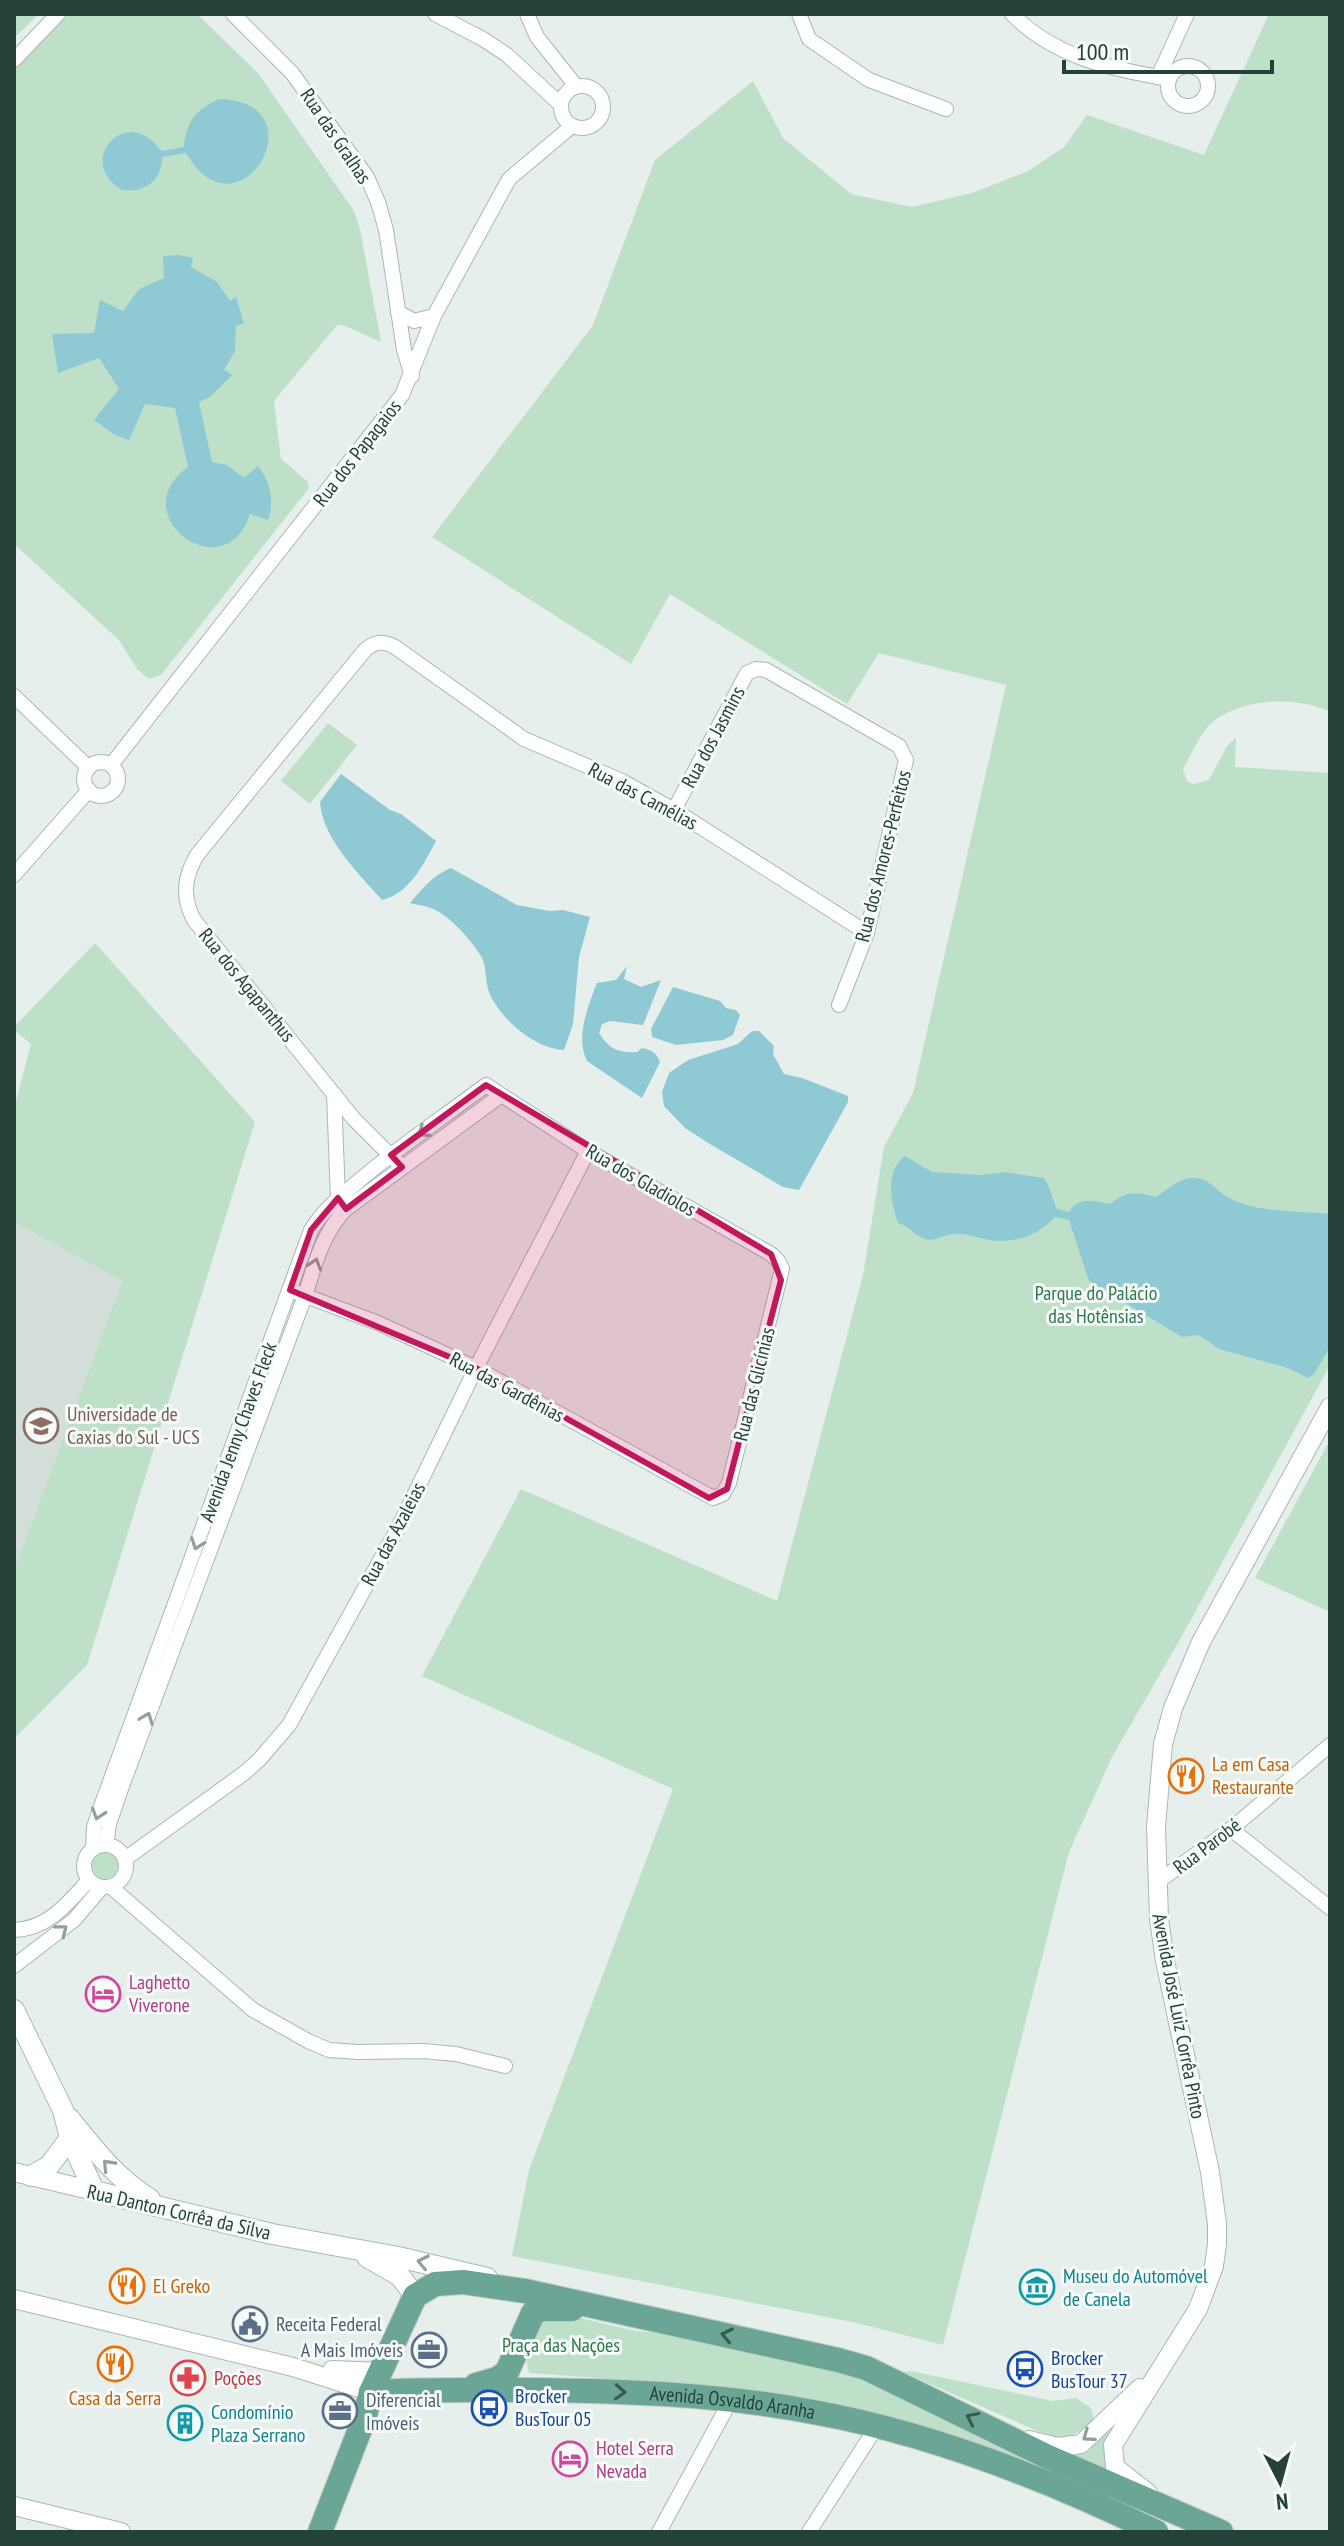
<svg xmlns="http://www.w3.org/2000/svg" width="1344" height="2546" font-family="'PT Sans Narrow',sans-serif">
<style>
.built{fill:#d4dfda}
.green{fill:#bfe0c8}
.water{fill:#8ec9d4}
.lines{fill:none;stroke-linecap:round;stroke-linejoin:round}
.minor-casing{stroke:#a8b8b2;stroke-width:16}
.tertiary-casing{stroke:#a8b8b2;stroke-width:20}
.secondary-casing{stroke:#a4bbb3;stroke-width:22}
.primary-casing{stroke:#c2cac8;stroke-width:26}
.minor{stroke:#fff;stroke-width:14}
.tertiary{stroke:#fff;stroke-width:18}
.secondary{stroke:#fff;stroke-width:20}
.primary{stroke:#6aa596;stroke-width:24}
.oneway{stroke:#92a09c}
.oneway2{stroke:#365b51}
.marked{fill:#c2185b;fill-opacity:0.2;stroke:#c2185b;stroke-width:6;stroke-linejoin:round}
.labels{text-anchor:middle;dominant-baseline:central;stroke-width:6;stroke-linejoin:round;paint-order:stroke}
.street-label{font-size:20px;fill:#24423a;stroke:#f7fbf9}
.park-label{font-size:20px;fill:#2d7a4b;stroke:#f7fbf9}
.education-label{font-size:20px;fill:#785e54;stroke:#f7fbf9;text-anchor:start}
.food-label{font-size:20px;fill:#c56008;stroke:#f7fbf9;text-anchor:start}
.hotel-label{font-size:20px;fill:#b23c85;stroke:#f7fbf9;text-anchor:start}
.culture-label{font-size:20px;fill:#0d838f;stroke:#f7fbf9;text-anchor:start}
.service-label{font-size:20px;fill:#4e5e75;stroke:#f7fbf9;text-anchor:start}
.transit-label{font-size:20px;fill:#164399;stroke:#f7fbf9;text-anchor:start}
.health-label{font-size:20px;fill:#be3a42;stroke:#f7fbf9;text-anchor:start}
</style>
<rect width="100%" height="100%" fill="#e6efeb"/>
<polygon class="built" points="14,1222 122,1281 14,1570"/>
<g class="green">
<polygon points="14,14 39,14 14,38"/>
<polygon points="69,14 197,14 258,73 354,211 360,229 381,342 343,325 337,325 274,401 281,459 307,481 309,488 161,675 149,679 137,669 119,640 14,544 14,69"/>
<path d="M1269 14H1330V712C1297 696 1244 698 1214 721 1200 732 1192 754 1183 769L1187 781 1193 784 1209 780 1227 746 1236 737 1235 767 1330 773V1365L1182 1636 1112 1757 1069 1852 943 2345 857 2323 512 2256 529 2170 673 1789 422 1676 521 1489 777 1601 863 1275 884 1147 913 1093 1006 685 879 653 847 704 670 594 631 664 432 537 593 325 655 160 753 81 783 138 851 194 912 207 972 193 1028 171 1064 147 1087 115 1204 155Z"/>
<polygon points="328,723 357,745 310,804 281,781"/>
<polygon points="95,943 255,1122 87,1665 14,1739 14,1570 122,1281 14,1222 14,1109 31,1044 14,1030 14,1027"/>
<polygon points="1330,1440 1330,1612 1255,1578"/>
<circle cx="105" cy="1866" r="13"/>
<polygon points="555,2312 635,2331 686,2335 866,2375 1120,2498 1116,2505 694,2385 529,2373 525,2354 537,2320"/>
<path d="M911 2371 1053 2401 1076 2398 1091 2408 1094 2419C1080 2433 1069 2440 1049 2436L903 2372Z"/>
<polygon points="1109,2431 1105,2449 1114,2476 1068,2455 1088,2449"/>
</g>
<g class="water">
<path d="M219 99C323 101 239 245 186 153L162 157C162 181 145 193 122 190 73 161 128 102 161 151L184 147C186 122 196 109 219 99Z"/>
<path d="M179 255 193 258 191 267 217 282 230 301 236 297 244 324 236 325 235 351 224 370 232 375 210 397 199 402 212 462 227 465 244 478 258 466C270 481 275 501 268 520L250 514C225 592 121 514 188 467L175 408 145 404 129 440 115 435 94 420 119 389 99 358 58 373 52 334 94 333 100 300 123 311 139 289 164 278 163 256Z"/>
<path d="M341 774 390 810 401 814 436 841C423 865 410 893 382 900 359 874 322 838 320 802Z"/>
<path d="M451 868 517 905 550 911 563 910 590 917 579 957 573 1024 564 1050C535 1049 499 1018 489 992 485 981 487 967 481 956 471 940 447 912 428 907 422 905 416 905 410 903 421 890 434 874 451 868Z"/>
<path d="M627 966 624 979 641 987 661 980 643 1025 610 1021 602 1024 599 1033C609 1049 618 1053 637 1052L642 1048C652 1050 657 1053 660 1062L642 1098 587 1061C575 1038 588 1006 597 983L616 980Z"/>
<polygon points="673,987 720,1001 726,1008 736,1010 740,1015 733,1035 723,1040 676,1045 652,1037 651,1029"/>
<polygon points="752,1031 759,1031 774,1046 773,1054 784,1074 802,1078 848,1096 848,1102 799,1190 783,1187 710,1144 685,1128 664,1106 662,1092 669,1073 688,1060 738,1044"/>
<path d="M905 1156 932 1172 981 1175 1005 1172 1044 1178C1051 1188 1052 1199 1057 1209L1069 1212C1079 1196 1093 1201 1110 1204 1128 1190 1135 1192 1156 1197 1167 1190 1180 1177 1194 1178 1210 1178 1218 1193 1231 1199 1260 1213 1298 1211 1330 1214V1347L1314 1374 1308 1378 1288 1368 1219 1349 1199 1335 1182 1337 1089 1281 1069 1220 1055 1217C1042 1232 1020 1242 999 1241 985 1241 970 1233 955 1234 945 1234 935 1242 925 1239 915 1236 909 1226 898 1223 891 1203 884 1171 905 1156Z"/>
</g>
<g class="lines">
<g class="minor-casing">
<g id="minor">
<polyline points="233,14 292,73 367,177 378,202 386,230 404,350 412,376"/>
<polyline points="435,14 483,39 507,55 561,105"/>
<polyline points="527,14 537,37 576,86"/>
<polyline points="799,14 809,39 869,80 946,109"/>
<path d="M1012 14C1054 57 1111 69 1169 79"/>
<polyline points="14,60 58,14"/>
<circle cx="1188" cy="86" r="20"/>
<polyline points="1158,77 1187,14"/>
<circle cx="582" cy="107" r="21"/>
<polyline points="398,312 414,321 434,316"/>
<polyline points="14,696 89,768"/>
<circle cx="101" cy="779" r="17"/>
<polyline points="111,765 402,395 434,316 509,179 572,126"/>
<polyline points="674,810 747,673 756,669 766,670 899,746 906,760 867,933 839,1005"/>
<polyline points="14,875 89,790"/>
<polyline points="334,1094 338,1198 342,1204"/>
<path d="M402 1167 353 1118 194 920C182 897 184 877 197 855L365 650C375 641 383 641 395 647L524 739 622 781 674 810 867 933"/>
<polyline points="1231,1829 1330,1908"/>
<path d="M106 1845 109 1824 122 1786 305 1296C315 1264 322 1234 346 1209L500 1096"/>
<circle cx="105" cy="1866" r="21"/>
<path d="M93 1849 94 1827 99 1812 311 1230C325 1207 346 1192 367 1174 405 1143 446 1115 486 1085L588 1151 771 1254 778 1261 782 1269 729 1483 723 1494 713 1498 476 1368 378 1323 290 1290"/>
<polyline points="125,1859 243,1774 259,1760 289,1725 397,1530 476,1368 588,1151"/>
<polyline points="1156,1883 1231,1829 1330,1745"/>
<polyline points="111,1887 253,2010 308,2041 329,2050 358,2052 423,2051 456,2054 505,2066"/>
<path d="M14 1930C48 1929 68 1903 89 1880"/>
<polyline points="14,1966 74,1920 102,1887"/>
<polyline points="659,2532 732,2398"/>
<polyline points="809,2532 877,2426"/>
</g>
</g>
<g class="tertiary-casing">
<g id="tertiary">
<polyline points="14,2172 94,2191"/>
<polyline points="14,2299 293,2367 371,2392"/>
<polyline points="332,2370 381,2372"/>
<polyline points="1029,2440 1058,2447 1081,2444 1140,2388"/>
<polyline points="1148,2493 1115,2467 1113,2445 1198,2309 1214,2266 1217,2244 1217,2224 1210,2172 1165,1961 1159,1919 1156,1827 1163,1744 1173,1708 1201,1642 1330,1407"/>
<polyline points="14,2506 121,2532"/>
</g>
</g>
<g class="secondary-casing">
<g id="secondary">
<polyline points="14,2010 63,2110 70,2138 94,2191 272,2234 398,2257 487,2278"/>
<path d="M69 2118C94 2149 116 2178 150 2199"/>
<polyline points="31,2176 49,2166 70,2138"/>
<polyline points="367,2257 400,2276 415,2296"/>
</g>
</g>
<g class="primary-casing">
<g id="primary">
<polyline points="476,2385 497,2379 507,2372 533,2313 542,2309 572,2309"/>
<path id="s1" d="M371 2392C424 2389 476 2390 529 2390 624 2391 719 2394 813 2412 930 2433 1050 2480 1156 2532"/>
<polyline points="320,2532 364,2419 371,2392 415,2296 435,2284 463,2282 525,2291 838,2360 866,2368 1048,2457 1221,2532"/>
</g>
</g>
<use href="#minor" class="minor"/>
<use href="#tertiary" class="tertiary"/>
<use href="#secondary" class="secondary"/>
<use href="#primary" class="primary"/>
</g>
<defs><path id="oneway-chevron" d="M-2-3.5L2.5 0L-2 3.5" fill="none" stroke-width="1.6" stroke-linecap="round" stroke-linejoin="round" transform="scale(2)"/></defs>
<g class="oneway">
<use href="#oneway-chevron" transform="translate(423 1132) rotate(144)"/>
<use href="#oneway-chevron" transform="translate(315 1264) rotate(-72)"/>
<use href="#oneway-chevron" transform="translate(197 1544) rotate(110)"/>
<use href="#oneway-chevron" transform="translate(147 1718) rotate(-69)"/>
<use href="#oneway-chevron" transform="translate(98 1814) rotate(108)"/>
<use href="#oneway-chevron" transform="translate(62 1930) rotate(-38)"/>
<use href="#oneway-chevron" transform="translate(108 2165) rotate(-133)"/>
<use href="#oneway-chevron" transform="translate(423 2262) rotate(-168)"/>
<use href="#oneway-chevron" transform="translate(1088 2436) rotate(144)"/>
</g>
<g class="oneway2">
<use href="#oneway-chevron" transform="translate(727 2335) rotate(-168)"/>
<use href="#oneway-chevron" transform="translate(620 2392) rotate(3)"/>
<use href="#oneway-chevron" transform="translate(972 2418) rotate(-154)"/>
</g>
<path class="marked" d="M486 1085 771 1254 781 1280 727 1489 709 1498 476 1368 290 1290 311 1230 338 1198 346 1209 402 1167 391 1155Z"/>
<defs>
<g id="university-ring" transform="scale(1.8)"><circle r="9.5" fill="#f7fbf9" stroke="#8d6e63" stroke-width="1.5"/><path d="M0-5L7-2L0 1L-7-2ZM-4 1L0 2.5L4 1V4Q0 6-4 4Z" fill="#8d6e63"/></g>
<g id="restaurant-ring" transform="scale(1.8)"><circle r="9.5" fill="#f7fbf9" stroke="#e8710a" stroke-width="1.5"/><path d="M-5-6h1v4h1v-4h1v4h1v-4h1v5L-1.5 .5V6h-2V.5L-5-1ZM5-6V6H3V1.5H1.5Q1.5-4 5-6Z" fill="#e8710a"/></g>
<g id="hotel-ring" transform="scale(1.8)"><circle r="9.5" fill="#f7fbf9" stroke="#d1479c" stroke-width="1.5"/><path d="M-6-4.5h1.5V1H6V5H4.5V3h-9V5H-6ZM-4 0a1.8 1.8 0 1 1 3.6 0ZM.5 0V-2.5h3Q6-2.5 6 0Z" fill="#d1479c"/></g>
<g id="museum-ring" transform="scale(1.8)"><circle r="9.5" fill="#f7fbf9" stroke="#0f9aa8" stroke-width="1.5"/><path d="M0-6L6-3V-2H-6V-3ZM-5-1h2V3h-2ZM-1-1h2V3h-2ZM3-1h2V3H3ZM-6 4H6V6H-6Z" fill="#0f9aa8"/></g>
<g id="civic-ring" transform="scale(1.8)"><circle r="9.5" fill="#f7fbf9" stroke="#5c6f8a" stroke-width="1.5"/><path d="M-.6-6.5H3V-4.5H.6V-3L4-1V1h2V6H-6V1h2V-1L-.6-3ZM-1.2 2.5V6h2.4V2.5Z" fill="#5c6f8a"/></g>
<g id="office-ring" transform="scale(1.8)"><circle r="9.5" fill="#f7fbf9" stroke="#5c6f8a" stroke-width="1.5"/><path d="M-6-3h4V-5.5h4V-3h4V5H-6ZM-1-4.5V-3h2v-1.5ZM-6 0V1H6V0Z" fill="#5c6f8a"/></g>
<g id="bus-ring" transform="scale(1.8)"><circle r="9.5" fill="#f7fbf9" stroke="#1a4fb4" stroke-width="1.5"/><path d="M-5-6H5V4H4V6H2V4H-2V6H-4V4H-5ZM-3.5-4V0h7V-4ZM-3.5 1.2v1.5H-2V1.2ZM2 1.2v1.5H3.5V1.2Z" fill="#1a4fb4"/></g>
<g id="pharmacy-ring" transform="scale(1.8)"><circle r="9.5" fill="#f7fbf9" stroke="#e0444e" stroke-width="1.5"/><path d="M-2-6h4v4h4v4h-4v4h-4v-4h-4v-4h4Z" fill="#e0444e"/></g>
<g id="building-ring" transform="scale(1.8)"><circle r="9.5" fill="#f7fbf9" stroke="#0f9aa8" stroke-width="1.5"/><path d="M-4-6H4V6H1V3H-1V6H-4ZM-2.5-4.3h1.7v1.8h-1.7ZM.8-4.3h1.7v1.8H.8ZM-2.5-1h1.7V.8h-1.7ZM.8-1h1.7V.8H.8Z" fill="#0f9aa8"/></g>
</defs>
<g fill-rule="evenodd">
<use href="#university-ring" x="41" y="1426"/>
<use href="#restaurant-ring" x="1186" y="1776"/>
<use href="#hotel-ring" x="103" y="1994"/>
<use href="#restaurant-ring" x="127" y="2286"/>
<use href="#museum-ring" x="1037" y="2287"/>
<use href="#civic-ring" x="250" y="2324"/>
<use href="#office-ring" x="429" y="2350"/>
<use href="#restaurant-ring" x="115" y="2364"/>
<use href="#bus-ring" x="1025" y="2369"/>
<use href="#pharmacy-ring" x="188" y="2378"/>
<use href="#bus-ring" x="489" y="2408"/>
<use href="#office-ring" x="340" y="2411"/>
<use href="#building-ring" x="185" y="2423"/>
<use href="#hotel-ring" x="570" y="2459"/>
</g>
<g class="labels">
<g class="street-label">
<text transform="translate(336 136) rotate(56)">Rua das Gralhas</text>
<text transform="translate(357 453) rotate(-52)">Rua dos Papagaios</text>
<text transform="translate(713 737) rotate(-62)">Rua dos Jasmins</text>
<text transform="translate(643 796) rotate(28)">Rua das Camélias</text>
<text transform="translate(883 856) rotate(-76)">Rua dos Amores-Perfeitos</text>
<text transform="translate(247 985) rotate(51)">Rua dos Agapanthus</text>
<text transform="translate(641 1180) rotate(30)">Rua dos Gladiolos</text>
<text transform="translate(754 1384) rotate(-76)">Rua das Glicínias</text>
<text transform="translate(507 1387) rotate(28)">Rua das Gardênias</text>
<text transform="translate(238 1432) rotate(-70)">Avenida Jenny Chaves Fleck</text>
<text transform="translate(393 1534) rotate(-62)">Rua das Azaleias</text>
<text transform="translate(1207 1846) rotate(-37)">Rua Parobé</text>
<text transform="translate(1179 2016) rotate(79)">Avenida José Luiz Corrêa Pinto</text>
<text transform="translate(179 2212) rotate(13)">Rua Danton Corrêa da Silva</text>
<text stroke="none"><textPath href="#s1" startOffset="362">Avenida Osvaldo Aranha</textPath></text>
</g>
<g class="park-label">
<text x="1096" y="1293">Parque do Palácio<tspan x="1096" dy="23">das Hotênsias</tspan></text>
<text x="561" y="2345">Praça das Nações</text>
</g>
<g class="education-label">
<text x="67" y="1414">Universidade de<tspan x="67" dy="23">Caxias do Sul - UCS</tspan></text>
</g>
<g class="food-label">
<text x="1212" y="1764">La em Casa<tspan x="1212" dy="23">Restaurante</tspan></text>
<text x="153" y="2286">El Greko</text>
<text x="115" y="2398" text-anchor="middle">Casa da Serra</text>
</g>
<g class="hotel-label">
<text x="129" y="1982">Laghetto<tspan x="129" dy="23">Viverone</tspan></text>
<text x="596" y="2448">Hotel Serra<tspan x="596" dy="23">Nevada</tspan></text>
</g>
<g class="culture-label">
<text x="1063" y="2276">Museu do Automóvel<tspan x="1063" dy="23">de Canela</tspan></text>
<text x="211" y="2412">Condomínio<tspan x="211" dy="23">Plaza Serrano</tspan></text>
</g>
<g class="service-label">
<text x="276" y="2324">Receita Federal</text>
<text x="403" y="2350" text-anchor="end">A Mais Imóveis</text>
<text x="366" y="2400">Diferencial<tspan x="366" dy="23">Imóveis</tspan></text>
</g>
<g class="transit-label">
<text x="1051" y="2358">Brocker<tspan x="1051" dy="23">BusTour 37</tspan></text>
<text x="515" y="2396">Brocker<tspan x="515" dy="23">BusTour 05</tspan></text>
</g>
<g class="health-label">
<text x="214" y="2378">Poções</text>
</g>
</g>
<rect width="1344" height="2546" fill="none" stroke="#24423a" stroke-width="32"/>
<g transform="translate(1280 2482) rotate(174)" stroke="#f7fbf9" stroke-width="6" paint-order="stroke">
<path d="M0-6L14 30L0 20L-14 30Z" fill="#24423a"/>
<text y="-12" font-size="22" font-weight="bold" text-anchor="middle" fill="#24423a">N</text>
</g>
<path d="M1064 60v12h208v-12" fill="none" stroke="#24423a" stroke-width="4"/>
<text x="1076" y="60" font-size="24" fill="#24423a" stroke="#f7fbf9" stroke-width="6" paint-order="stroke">100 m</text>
</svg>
